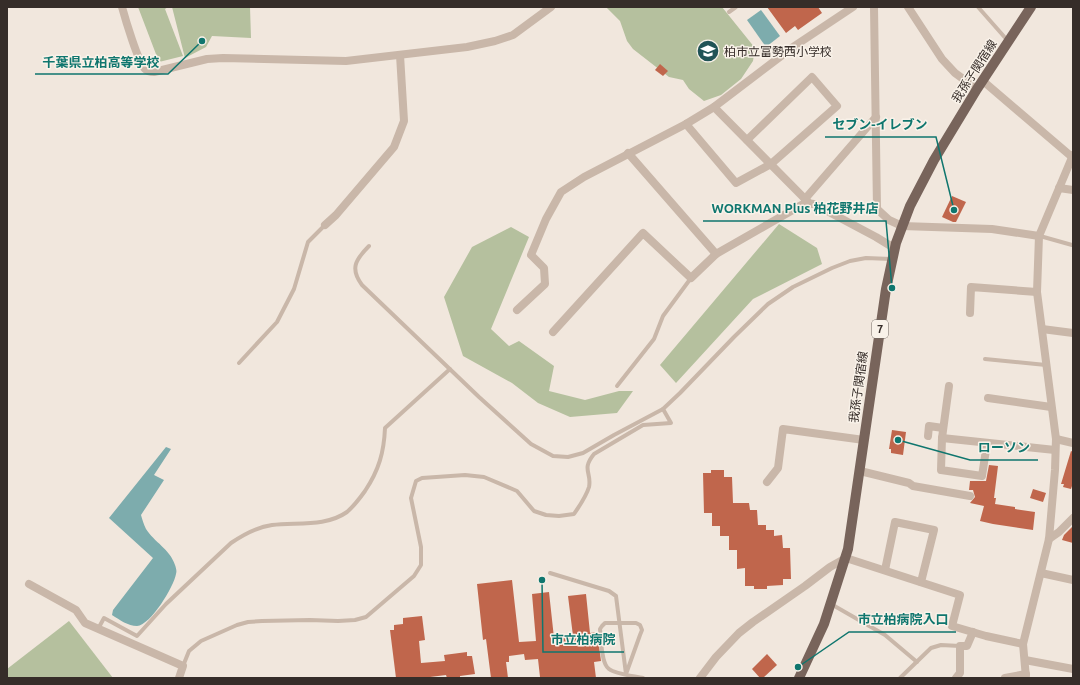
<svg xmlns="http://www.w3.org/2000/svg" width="1080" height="685" font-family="Ubuntu,'Noto Sans JP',sans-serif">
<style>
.green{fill:#b5c09e}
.water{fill:#7dacad}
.building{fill:#c0664c}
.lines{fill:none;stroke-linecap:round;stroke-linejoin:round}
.lane{stroke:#c9b7a9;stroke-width:4}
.street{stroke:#c9b7a9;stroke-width:8}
.primary{stroke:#78645b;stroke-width:10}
.labels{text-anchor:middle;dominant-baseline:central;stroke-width:3;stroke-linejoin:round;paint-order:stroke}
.shield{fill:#f9f2e9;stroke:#706863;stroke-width:1}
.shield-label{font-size:11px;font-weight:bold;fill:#362d29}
.poi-label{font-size:12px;fill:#362d29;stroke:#f9f2e9;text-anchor:start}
.street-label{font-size:12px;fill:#362d29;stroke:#f9f2e9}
.leader{fill:none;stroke:#0f766e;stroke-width:1.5}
.callout-dot{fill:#0f766e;stroke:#f9f2e9;stroke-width:1.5}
.callout-label{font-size:13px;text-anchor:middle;font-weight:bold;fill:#0f766e;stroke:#f9f2e9;stroke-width:3;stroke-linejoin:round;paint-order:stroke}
</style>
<rect width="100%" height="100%" fill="#f1e7dd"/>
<g class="green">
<polygon points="138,7 168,7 165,9 183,56 159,62"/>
<polygon points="172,7 250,7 251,38 212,36 206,47 185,58"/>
<polygon points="606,7 722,7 755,48 753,61 741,79 721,95 704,101 689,89 683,80 669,77 633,49 627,41 620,21"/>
<polygon points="779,224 817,248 822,264 753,299 676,383 660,365"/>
<polygon points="511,227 529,237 491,329 509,346 519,341 554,366 549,391 585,400 619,391 633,391 617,413 570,417 538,403 512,383 463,356 444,297 472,247"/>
<polygon points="69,621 113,678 7,678 7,669"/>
</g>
<g class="water">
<polygon points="761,10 780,36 766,47 747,20"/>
<path d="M166 447 171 449 154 475 164 480 141 515C142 519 144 525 146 529 154 542 170 549 175 565 176 568 177 571 176 574 174 586 151 625 137 626 128 626 120 620 112 615L113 610 153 558 109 518Z"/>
</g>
<g class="building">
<polygon points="767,7 818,7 822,13 798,30 795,26 786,33"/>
<polygon points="660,64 668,71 663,76 655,70"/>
<polygon points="952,196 966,202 956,222 953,222 942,217"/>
<polygon points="892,430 906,432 903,455 891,453 891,449 889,449"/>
<polygon points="1071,451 1073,452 1073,487 1072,486 1071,489 1063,487 1064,484 1061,484"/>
<polygon points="989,465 998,466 994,498 996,498 995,504 1015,507 1015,509 1035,512 1033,530 993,524 980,521 984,506 970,503 975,497 973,490 969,490 970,481 986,481"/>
<polygon points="711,470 724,470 724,477 732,477 733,503 749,503 750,510 757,510 758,525 766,525 766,530 774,530 774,536 782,535 783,548 790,548 791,579 783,579 783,585 767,586 767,589 754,589 754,586 745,586 745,568 737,569 737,550 729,550 729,536 720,536 720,526 712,526 712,513 704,513 703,473 711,473"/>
<polygon points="1033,489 1046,493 1043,502 1030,498"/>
<polygon points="1073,526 1073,543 1062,540 1064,535"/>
<polygon points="512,580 519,642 536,641 532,594 549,592 554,638 573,636 568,596 586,594 590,633 597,632 601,661 594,662 596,678 541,678 540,677 538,659 525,660 524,654 509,656 509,662 506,662 508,678 491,678 486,639 483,640 477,584"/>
<polygon points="422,616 425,640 419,641 421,663 445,661 444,655 467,652 467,656 472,656 475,674 460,676 460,678 447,678 446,675 422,678 396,678 390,630 394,630 394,625 403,624 403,618"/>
<polygon points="767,654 777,665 763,678 760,678 752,669"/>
</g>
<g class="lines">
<g class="lane">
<polyline points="978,7 1008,41"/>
<polyline points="729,12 736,7"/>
<polyline points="1040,236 1072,245"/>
<path d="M369 246C355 260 350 269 362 285L479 397 531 444 553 456 568 457 583 453 614 435 663 409 680 393 734 337 768 304 793 287 832 268 850 261 866 258 891 259"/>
<polyline points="985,359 1046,365"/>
<polyline points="239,363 277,322 294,289 308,242 325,225"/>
<polyline points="617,386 654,339 663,316 691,278"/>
<polyline points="550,573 609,591 616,596 626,674"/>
<polyline points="831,604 885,635 917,662"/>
<path d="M98 629 104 618 137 636 166 604 231 543C244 534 257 527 272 525 297 522 326 527 347 512 354 506 360 498 365 491 379 470 384 452 385 428L450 369"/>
<path d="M183 666 189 651 201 641 237 625 248 622 262 621 310 620 338 621 355 620 366 617 414 576 421 565V547L411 498 416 481 422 478 465 475 484 477 517 491 534 511 546 515 559 516 574 514C580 505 586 497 589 487 592 472 581 470 594 454L643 425 671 423 663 409"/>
<path d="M626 674 640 635 642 630 640 625 636 623H605L602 626 600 629C601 638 601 664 609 669 615 674 634 676 643 678"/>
<polyline points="900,678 931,648 941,645 960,646"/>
</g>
<g class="street">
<path d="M122 7C125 18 138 62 145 69 148 72 151 72 154 72L207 59 223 58 346 61 467 47 495 41 513 35 551 7"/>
<polyline points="874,7 877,209 889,220 902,226 992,229 1039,236"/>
<polyline points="908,7 942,59 955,73 977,89"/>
<polyline points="983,81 1072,157"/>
<polyline points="714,107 810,204"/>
<polyline points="686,124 736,183 771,164 837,106 812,77 747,140"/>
<polyline points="628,153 716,254 805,203 814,204 876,237 894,248"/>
<polyline points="1059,188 1073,190"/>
<polyline points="805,199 876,117"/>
<polyline points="325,225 336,215 394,147 404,121 400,55"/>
<polyline points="517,310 545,284 544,268 531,255 546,219 561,192 584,177 686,124 714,107 793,47 853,7"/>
<polyline points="970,313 971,287 1037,292"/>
<polyline points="1042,329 1073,333"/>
<polyline points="553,332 643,233 691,278 716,254"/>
<polyline points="949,386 942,438 941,470 982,476 987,443"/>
<polyline points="988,398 1051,407"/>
<polyline points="928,436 929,426 943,428"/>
<polyline points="942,438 1055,450"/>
<polyline points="1056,439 1073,443"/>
<polyline points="860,471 909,483 913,486 970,496"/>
<polyline points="767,482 778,468 783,429 864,440"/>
<polyline points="1049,539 1059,532 1073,518"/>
<polyline points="885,570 895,522 934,530 921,582"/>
<polyline points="1041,573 1073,580"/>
<polyline points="29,584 76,610 85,623 183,666 179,678"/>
<polyline points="1025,660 1073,669"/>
<polyline points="700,678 716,657 739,633 753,622 805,586 830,567 846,558 960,595 952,626 986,636 1023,644"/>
<polyline points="956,678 960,673 960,646 967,646 973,632"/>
<polyline points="1005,678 1026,674"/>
<polyline points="1026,678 1023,644 1049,539 1055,470 1056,439 1037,292 1039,236 1073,155"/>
</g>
<polyline class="primary" points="799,678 824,624 848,549 886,289 896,243 910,206 934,160 977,89 1031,7"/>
</g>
<defs>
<g id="school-disc" transform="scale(1.15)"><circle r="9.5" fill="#205356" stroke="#f9f2e9"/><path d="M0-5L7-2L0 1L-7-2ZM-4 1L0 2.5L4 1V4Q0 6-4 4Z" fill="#fff"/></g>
</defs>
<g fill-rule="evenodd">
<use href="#school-disc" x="708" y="51"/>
</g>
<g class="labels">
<rect class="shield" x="872" y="320" width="16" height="18" rx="3"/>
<g class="shield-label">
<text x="880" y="329">7</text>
</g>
<g class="poi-label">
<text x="724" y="51">柏市立富勢西小学校</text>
</g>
<g class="street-label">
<text transform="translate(974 71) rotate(-57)">我孫子関宿線</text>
<text transform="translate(858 387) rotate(-82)">我孫子関宿線</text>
</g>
</g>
<path class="leader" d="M202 41L168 74H35M954 210L936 137H825M892 288L886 221H703M898 440L970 460H1038M798 667L849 632H956M542 580L543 652H624"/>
<g class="callout-dot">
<circle cx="202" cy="41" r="4"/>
<circle cx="954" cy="210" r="4"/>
<circle cx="892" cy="288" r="4"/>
<circle cx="898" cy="440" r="4"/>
<circle cx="798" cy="667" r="4"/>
<circle cx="542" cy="580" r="4"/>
</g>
<g class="callout-label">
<text x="101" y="67">千葉県立柏高等学校</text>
<text x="880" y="129">セブン-イレブン</text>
<text x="795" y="213">WORKMAN Plus 柏花野井店</text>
<text x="1004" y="452">ローソン</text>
<text x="903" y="624">市立柏病院入口</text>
<text x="583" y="644">市立柏病院</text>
</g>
<rect width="1080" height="685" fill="none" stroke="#362d29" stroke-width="16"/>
</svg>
